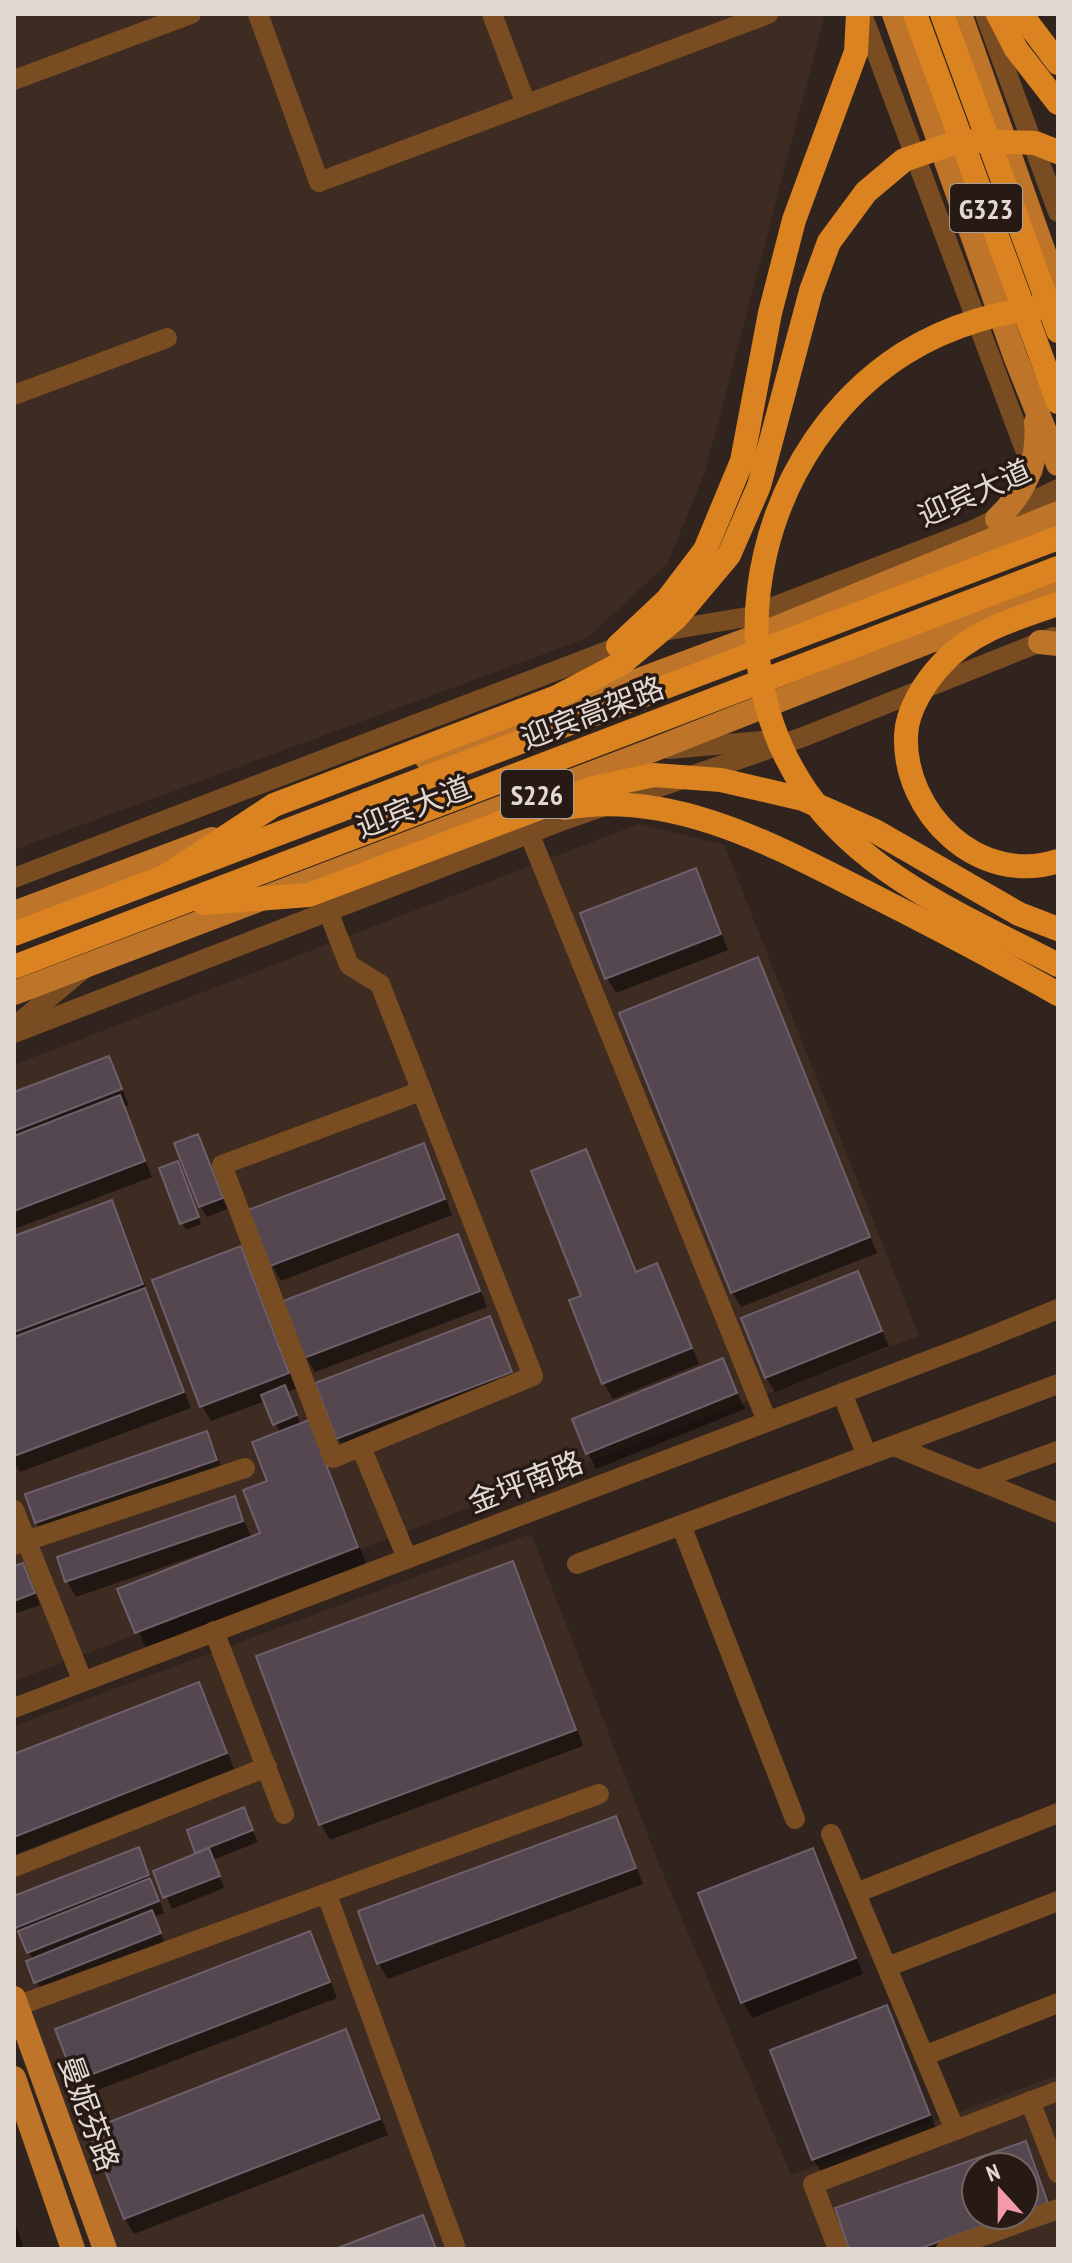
<svg xmlns="http://www.w3.org/2000/svg" width="1072" height="2263" font-family="'PT Sans Narrow','Noto Sans SC',sans-serif">
<style>
.built{fill:#3e2c23;fill-rule:evenodd}
.shadow{fill:#0007;fill-rule:evenodd}
.building{fill:#544750;stroke:#6e606a;stroke-width:2}
.lines{fill:none;stroke-linecap:round;stroke-linejoin:round}
.minor{stroke:#794d21;stroke-width:20}
.major{stroke:#be7529;stroke-width:24}
.highway{stroke:#db8320;stroke-width:24}
.highway-bridge{stroke:#db8320;stroke-width:24}
.labels{text-anchor:middle;dominant-baseline:central;stroke-width:7;stroke-linejoin:round;paint-order:stroke}
.shield{fill:#271a15;stroke:#aaa09b;stroke-width:2}
.shield-label{font-size:28px;font-weight:bold;fill:#e2d9d5}
.street-label{font-size:30px;fill:#e2d9d5;stroke:#271a15}
</style>
<rect width="100%" height="100%" fill="#31241e"/>
<g class="built">
<polygon points="14,14 825,14 705,472 667,564 587,638 14,850"/>
<polygon points="639,824 724,845 919,1336 14,1681 14,1065"/>
<path d="M531 1534 665 1879 791 2175 1058 2075V2249H111L14 1982V1726ZM976 2167H1024V2215H976Z"/>
</g>
<g class="shadow">
<polygon points="695,870 704,886 728,950 616,993 607,978"/>
<polygon points="757,960 766,975 877,1253 741,1307 732,1292"/>
<polygon points="108,1058 129,1105 124,1107 152,1177 14,1229 14,1094"/>
<polygon points="197,1136 227,1209 207,1217 200,1206"/>
<polygon points="423,1145 432,1160 452,1215 281,1281 272,1265"/>
<polygon points="585,1151 594,1167 638,1273 656,1266 665,1281 699,1364 613,1399 604,1383 572,1301 584,1297"/>
<polygon points="182,1171 201,1224 186,1230 182,1223"/>
<polygon points="111,1202 120,1218 191,1408 20,1472 14,1462 14,1239"/>
<polygon points="457,1237 466,1252 487,1307 315,1372 306,1357"/>
<polygon points="240,1249 249,1264 296,1389 287,1392 301,1425 317,1438 366,1563 146,1648 120,1590 231,1547 230,1544 76,1597 67,1581 59,1558 234,1498 252,1539 263,1535 270,1482 280,1433 265,1401 211,1421 202,1406"/>
<polygon points="857,1274 889,1346 775,1392 766,1377"/>
<polygon points="489,1318 498,1334 519,1388 347,1454 338,1438 317,1384"/>
<polygon points="722,1360 745,1409 596,1469 588,1453"/>
<polygon points="206,1433 215,1449 224,1475 45,1537 36,1522"/>
<polygon points="512,1563 521,1579 583,1746 330,1840 321,1824"/>
<polygon points="23,1565 40,1605 14,1614 14,1568"/>
<polygon points="198,1684 207,1699 234,1769 14,1855 14,1756"/>
<polygon points="243,1810 258,1842 213,1860 224,1888 172,1909 155,1872 198,1855 189,1831"/>
<polygon points="615,1818 624,1833 643,1884 388,1979 379,1964 360,1913"/>
<polygon points="138,1850 147,1865 164,1913 153,1917 166,1945 43,1994 28,1962 33,1960 14,1919 14,1898"/>
<polygon points="812,1850 821,1866 863,1974 752,2018 743,2002"/>
<polygon points="309,1933 318,1949 337,1998 85,2095 77,2080"/>
<polygon points="886,2007 895,2023 937,2131 823,2175 814,2160 772,2051"/>
<polygon points="345,2032 354,2047 388,2135 134,2234 125,2219 91,2131"/>
<path d="M1025 2143 1034 2159 1055 2219 970 2249H852L838 2209ZM976 2167H1024V2215H976Z"/>
<polygon points="14,2220 24,2249 14,2249"/>
</g>
<g class="building">
<polygon points="696,868 721,934 605,979 580,913"/>
<polygon points="758,957 870,1237 731,1293 619,1013"/>
<polygon points="109,1056 122,1089 14,1131 14,1092"/>
<polygon points="120,1095 145,1161 14,1211 14,1136"/>
<polygon points="198,1134 223,1198 199,1207 174,1143"/>
<polygon points="424,1143 445,1199 270,1266 248,1210"/>
<polygon points="586,1149 636,1272 657,1263 692,1348 602,1384 569,1300 581,1296 531,1171"/>
<polygon points="178,1161 199,1217 180,1224 159,1168"/>
<polygon points="112,1200 143,1284 14,1332 14,1236"/>
<polygon points="458,1234 480,1291 304,1358 283,1301"/>
<polygon points="241,1246 289,1373 200,1407 152,1280"/>
<polygon points="858,1271 882,1331 765,1378 741,1318"/>
<polygon points="145,1288 184,1392 14,1456 14,1337"/>
<polygon points="490,1316 512,1372 336,1439 315,1383"/>
<polygon points="723,1358 737,1393 586,1454 572,1419"/>
<polygon points="285,1385 297,1415 273,1425 261,1395"/>
<polygon points="309,1420 358,1547 135,1633 117,1589 260,1533 243,1490 267,1481 252,1442"/>
<polygon points="207,1431 217,1460 35,1523 25,1494"/>
<polygon points="235,1496 243,1521 65,1582 57,1557"/>
<polygon points="513,1561 576,1730 319,1825 256,1656"/>
<polygon points="23,1563 35,1593 14,1601 14,1566"/>
<polygon points="199,1682 227,1753 14,1837 14,1754"/>
<polygon points="244,1807 253,1830 195,1853 187,1830"/>
<polygon points="616,1816 636,1868 377,1964 358,1911"/>
<polygon points="139,1847 149,1875 15,1928 14,1896"/>
<polygon points="209,1848 220,1876 163,1898 153,1871"/>
<polygon points="813,1848 856,1958 741,2003 698,1893"/>
<polygon points="150,1878 159,1901 27,1953 18,1931"/>
<polygon points="152,1910 161,1933 34,1983 26,1961"/>
<polygon points="310,1931 330,1982 75,2081 55,2029"/>
<polygon points="887,2005 930,2115 812,2160 770,2050"/>
<polygon points="346,2029 380,2119 124,2219 89,2130"/>
<polygon points="1026,2141 1048,2203 1024,2212 1024,2167 976,2167 976,2215 1014,2215 918,2249 849,2249 835,2208"/>
<polygon points="423,2215 436,2249 335,2249"/>
</g>
<g class="lines">
<g class="minor">
<polyline points="258,14 319,182 768,14"/>
<polyline points="492,14 526,104"/>
<polyline points="862,14 1033,471"/>
<polyline points="985,14 1058,212"/>
<polyline points="14,80 191,14"/>
<polyline points="14,395 167,338"/>
<polyline points="669,749 772,740"/>
<polyline points="529,833 767,1421"/>
<polyline points="14,878 657,632 747,617 971,531 1058,489"/>
<polyline points="328,911 349,965 380,984 533,1376 333,1458 222,1165 421,1091"/>
<polyline points="14,1027 81,971"/>
<polyline points="14,1033 564,820 803,737 1053,637"/>
<polyline points="842,1393 867,1456"/>
<polyline points="894,1446 1058,1513"/>
<polyline points="361,1447 407,1558"/>
<polyline points="978,1480 1058,1451"/>
<polyline points="14,1510 83,1682"/>
<polyline points="681,1525 795,1819"/>
<polyline points="14,1545 245,1468"/>
<polyline points="577,1564 1058,1384"/>
<polyline points="214,1631 284,1814"/>
<polyline points="14,1708 977,1342 1058,1309"/>
<polyline points="831,1834 955,2130"/>
<polyline points="14,1867 267,1767"/>
<polyline points="856,1893 1058,1813"/>
<polyline points="327,1895 456,2249"/>
<polyline points="887,1967 1058,1901"/>
<polyline points="14,2007 599,1794"/>
<polyline points="924,2056 1058,2003"/>
<polyline points="1030,2101 1058,2173"/>
<polyline points="838,2249 813,2184 1058,2091"/>
<polyline points="946,2249 1058,2209"/>
</g>
<g class="major">
<polyline points="894,14 1015,356 1058,464"/>
<polyline points="960,14 1058,292"/>
<path d="M997 519C1024 493 1040 460 1036 422"/>
<polyline points="1040,642 1058,644"/>
<polyline points="427,759 749,639 1058,513"/>
<polyline points="14,913 212,839"/>
<polyline points="14,993 653,750 1058,591"/>
<polyline points="14,1998 105,2249"/>
<polyline points="14,2078 73,2249"/>
</g>
<g class="highway">
<polyline points="915,14 1058,402"/>
<polyline points="942,14 1058,331"/>
<polyline points="998,14 1016,49 1058,103"/>
<polyline points="1021,14 1058,63"/>
</g>
<g class="highway-bridge">
<path d="M1058 306C1005 309 949 325 903 354 762 445 709 650 806 791 866 877 968 918 1058 965"/>
<path d="M1058 604C1018 618 970 631 941 665 925 682 907 710 906 735 903 813 979 887 1058 861"/>
<polyline points="618,646 667,600 705,550 742,461 770,313 794,220 856,52 858,14"/>
<path d="M565 808C672 789 773 845 864 891 930 924 994 958 1058 994"/>
<polyline points="166,876 274,805 557,697 622,663 676,618 729,555 759,486 811,291 829,242 866,192 904,160 948,145 976,141 1035,143 1058,152"/>
<polyline points="203,903 309,895 593,788 654,775 721,780 803,799 875,831 1019,914 1058,929"/>
<polyline points="14,934 1058,538"/>
<polyline points="14,967 1058,568"/>
</g>
</g>
<g class="labels">
<g class="shield">
<rect x="950" y="184" width="72" height="48" rx="6"/>
<rect x="501" y="770" width="72" height="48" rx="6"/>
</g>
<g class="shield-label">
<text x="986" y="208">G323</text>
<text x="537" y="794">S226</text>
</g>
<g class="street-label">
<text transform="translate(974 492) rotate(-24)">迎宾大道</text>
<text transform="translate(592 712) rotate(-21)">迎宾高架路</text>
<text transform="translate(413 806) rotate(-21)">迎宾大道</text>
<text transform="translate(525 1481) rotate(-21)">金坪南路</text>
<text transform="translate(90 2113) rotate(70)">曼妮芬路</text>
</g>
</g>
<rect width="1072" height="2263" fill="none" stroke="#e2d9d5" stroke-width="32"/>
<g transform="translate(1000 2191) rotate(339)"><circle r="38" fill="#271a15" stroke="#726662" stroke-width="2"/>
<path d="M0-6L14 30L0 20L-14 30Z" fill="#f39aa8"/>
<text y="-12" font-size="22" font-weight="bold" text-anchor="middle" fill="#e2d9d5">N</text>
</g>
</svg>
